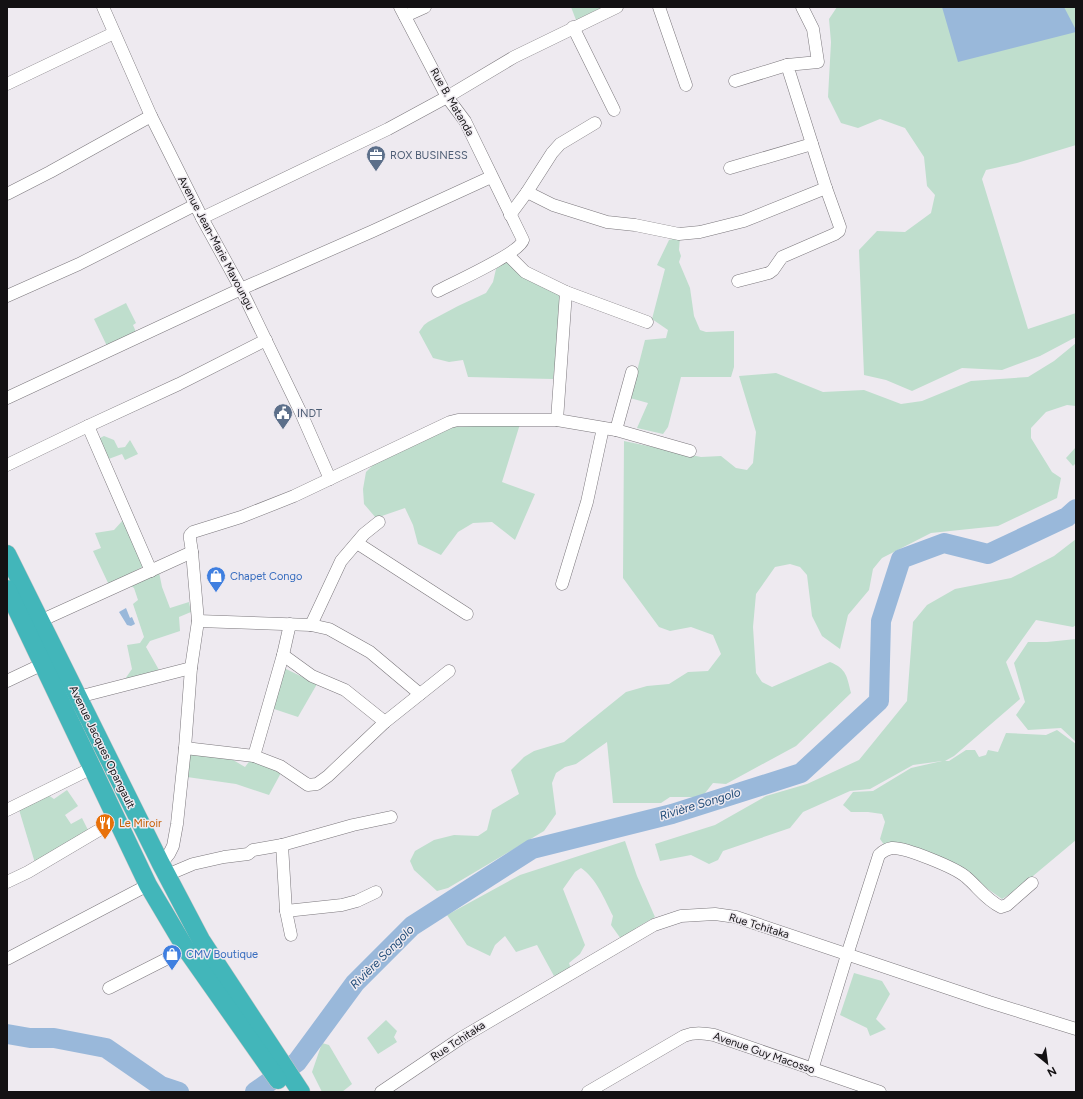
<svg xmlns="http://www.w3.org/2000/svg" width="1083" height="1099" font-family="Figtree,sans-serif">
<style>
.green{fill:#bfdecd}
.water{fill:#99b8da}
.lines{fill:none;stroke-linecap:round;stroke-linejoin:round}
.river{stroke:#99b8da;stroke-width:20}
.minor-casing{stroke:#7b777c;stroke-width:13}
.highway-casing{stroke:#c6c6c6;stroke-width:19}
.minor{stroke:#fff;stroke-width:12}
.highway{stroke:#42b6ba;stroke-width:18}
.labels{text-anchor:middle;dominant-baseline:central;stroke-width:3;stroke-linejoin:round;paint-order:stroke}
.street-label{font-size:11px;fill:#131113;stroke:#eeeaf0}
.service-label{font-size:11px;fill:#4e5e75;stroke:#eeeaf0;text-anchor:start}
.shop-label{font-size:11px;fill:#366cbe;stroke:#eeeaf0;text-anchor:start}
.food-label{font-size:11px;fill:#c56008;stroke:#eeeaf0;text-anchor:start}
.water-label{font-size:12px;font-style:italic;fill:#214c79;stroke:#eeeaf0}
</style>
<rect width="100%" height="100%" fill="#eeeaf0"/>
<g class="green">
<polygon points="571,7 603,7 576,20"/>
<polygon points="837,7 1076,7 1076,145 1017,163 986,170 982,179 1028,329 1076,313 1076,337 1040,356 1002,370 962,368 912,391 886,380 864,375 859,250 877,231 905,232 931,213 935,195 927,186 924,157 905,128 880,119 858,128 841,123 828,97 831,42 829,19"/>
<polygon points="680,237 679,250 681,256 679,262 690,288 694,316 700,330 706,332 734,331 734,367 731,377 681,377 668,427 663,434 637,428 648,403 630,398 645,340 666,338 668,330 652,319 665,269 657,265 669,240"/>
<polygon points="507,261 564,297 553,379 468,377 463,360 449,362 433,358 419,332 424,325 428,322 458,306 486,293 493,282 496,269"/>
<polygon points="126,303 136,323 133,325 136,332 107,346 94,319"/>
<path d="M1076 343V406L1067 405 1046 412 1031 428V438L1052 472 1061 478 1057 498 998 526 931 533 882 558 873 569 869 590 848 615 840 649 822 636 812 616 807 575 800 567 790 564 775 567 756 594 753 627 756 673 762 682 772 687 830 662C847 669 847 677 851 693L796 746 726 784 713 783 702 797H670L661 803H613L607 742 576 764 565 767 556 773 552 783 556 814 544 831 448 888 437 891 414 870 410 861 415 851 434 840 454 835 478 836 487 830 492 810 519 794 511 770 524 757 534 751 564 742 626 692 647 686 669 684 688 672 708 671 721 654 713 635 691 627 670 631 659 627 623 578 624 441 701 457 721 456 736 468 747 470 753 463 756 432 739 376 776 373 823 392 864 390 901 404 922 401 971 381 1028 377 1054 361Z"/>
<polygon points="520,424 502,482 535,494 515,540 492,522 473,523 458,532 441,555 418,544 413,525 405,508 376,518 364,504 363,489 366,472 374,464 452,427"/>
<polygon points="104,436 114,440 118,448 125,447 130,440 138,454 125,460 122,454 106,460 96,440"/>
<polygon points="1076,447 1076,463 1073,466 1066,458"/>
<polygon points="124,519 144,566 109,585 93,551 101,548 95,533 114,530"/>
<polygon points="1076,539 1076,625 1073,627 1036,620 1006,662 1020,699 954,756 945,761 949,761 966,750 975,750 979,757 986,755 988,750 998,752 1006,733 1046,735 1057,730 1076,744 1076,840 1015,891 1002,899 961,870 885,846 880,839 885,822 882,814 868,812 851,812 843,805 853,792 873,791 911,768 942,761 913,765 870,789 850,791 803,812 790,828 723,851 718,860 709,864 691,855 660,861 655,844 715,825 766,796 807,784 859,760 907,701 913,622 927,605 955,589 1011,578 1054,556"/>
<polygon points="159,572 162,587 170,608 189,602 191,612 179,617 180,631 150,641 146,647 159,670 125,679 132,669 127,645 140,643 144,637 133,604 138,600 134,588 128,584"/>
<polygon points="1076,639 1076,742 1061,728 1028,730 1016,715 1025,702 1014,663 1028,642 1047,642"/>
<polygon points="284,668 317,684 298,717 271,708"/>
<polygon points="188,752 228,757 245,767 251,759 282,771 269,795 236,784 187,777"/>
<polygon points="41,790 54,799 67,790 78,806 65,815 71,824 82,818 88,830 35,863 17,803"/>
<path d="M625 841 637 876 655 917 636 928 634 933 621 939 611 925 613 916C605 900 596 878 581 868L575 872 563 889 585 945 580 954 569 963 571 969 554 976 537 945 516 952 505 936 495 945 490 956 467 945 447 915 520 875Z"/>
<polygon points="854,973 882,981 890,994 876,1019 886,1029 870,1036 867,1028 840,1015"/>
<polygon points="386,1020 397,1031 394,1037 397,1042 378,1054 367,1038"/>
<polygon points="322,1043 329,1045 352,1084 342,1092 322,1092 312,1072"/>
</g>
<g class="water">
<polygon points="942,7 1064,7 1076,30 1076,32 958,62"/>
<polygon points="126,608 130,618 132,617 135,624 131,626 127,625 119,612"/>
</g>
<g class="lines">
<g class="river">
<polyline points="7,1034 30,1038 54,1038 106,1048 161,1086 179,1092"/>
<polyline points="255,1092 297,1062 355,983 412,926 532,849 672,814 801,773 879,701 881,621 901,559 944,543 988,554 1067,517 1076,509"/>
</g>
<g class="minor-casing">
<g id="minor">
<polyline points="103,7 151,116 202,218 241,289 301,413 330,479"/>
<path d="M400 7 447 97 465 121 523 240C520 253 453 283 438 291"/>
<polyline points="659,7 686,85"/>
<polyline points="405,16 425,7"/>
<polyline points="573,27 614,110"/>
<polyline points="735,81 787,65"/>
<polyline points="7,84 114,33"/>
<polyline points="730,168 812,144"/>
<polyline points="527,192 553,205 607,222 635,225 679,234 700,232 744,221 826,188"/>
<polyline points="7,194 50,172 151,116"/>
<polyline points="510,215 527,192 552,153 560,144 595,123"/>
<polyline points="202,218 388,129 447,97 514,57 617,7"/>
<polyline points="508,255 525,272 566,292 647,322"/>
<polyline points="738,281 769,273 773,270 782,257 835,234 839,231 840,227 826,188 787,65 818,62 813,29 802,7"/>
<polyline points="7,296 79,264 195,205"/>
<polyline points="7,398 241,289 373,231 491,177"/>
<polyline points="557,420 566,292"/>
<polyline points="88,426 151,571"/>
<polyline points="616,430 632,372"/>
<polyline points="7,465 88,426 179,384 266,340"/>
<polyline points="357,543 467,614"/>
<polyline points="562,584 587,502 603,428"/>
<polyline points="40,621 192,552"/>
<polyline points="198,621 311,625 329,629 370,652 420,694"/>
<polyline points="311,625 341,561 364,534 379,522"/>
<polyline points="283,655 312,676 345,690 385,722"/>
<polyline points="7,681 43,664"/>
<polyline points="78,697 191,668"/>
<polyline points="185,748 254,756 280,766 308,785 317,784 328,776 385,722 449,671"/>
<polyline points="254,756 283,655 290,624"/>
<polyline points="7,810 92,768"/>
<polyline points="282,845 286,911 291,935"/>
<polyline points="161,864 169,854 173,846 177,824 185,748 191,668 198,621 192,552 190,539 190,535 193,532 241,517 294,496 450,422 458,420 557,420 616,430 690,451"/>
<polyline points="167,875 193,864 224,857 248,854 253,850 282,845 353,825 391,817"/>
<polyline points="7,882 28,872 116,820"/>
<polyline points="286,911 342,905 357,901 376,892"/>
<polyline points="7,959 148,885"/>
<polyline points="109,988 186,949"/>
<path d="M812 1070 847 955 879 855C883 851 886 849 892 848 905 847 956 868 966 877 978 887 986 900 1001 907L1007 905 1032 883"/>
<polyline points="381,1092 461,1038 654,925 681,916 715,914 736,917 989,1002 1076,1029"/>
<path d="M588 1092 684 1036C694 1032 703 1033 714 1035L880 1092"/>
</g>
</g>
<g class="highway-casing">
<g id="highway">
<polyline points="7,554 161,864 201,940 301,1092"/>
<polyline points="7,589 148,885 186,949 278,1080"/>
</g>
</g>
<use href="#minor" class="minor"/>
<use href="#highway" class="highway"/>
</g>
<defs>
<g id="office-pin" transform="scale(1)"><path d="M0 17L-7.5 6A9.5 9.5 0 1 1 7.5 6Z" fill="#5c6f8a" stroke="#eeeaf0"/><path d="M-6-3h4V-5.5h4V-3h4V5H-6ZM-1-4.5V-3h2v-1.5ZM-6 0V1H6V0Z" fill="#fff"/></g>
<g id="civic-pin" transform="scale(1)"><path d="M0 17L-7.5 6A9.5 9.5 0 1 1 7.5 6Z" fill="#5c6f8a" stroke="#eeeaf0"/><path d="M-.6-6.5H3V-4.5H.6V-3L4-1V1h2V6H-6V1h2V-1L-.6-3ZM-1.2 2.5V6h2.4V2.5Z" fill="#fff"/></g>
<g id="shop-pin" transform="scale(1)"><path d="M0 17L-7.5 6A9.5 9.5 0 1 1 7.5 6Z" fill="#3f7fe0" stroke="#eeeaf0"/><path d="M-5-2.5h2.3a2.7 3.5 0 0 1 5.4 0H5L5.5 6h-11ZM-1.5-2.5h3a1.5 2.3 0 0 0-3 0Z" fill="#fff"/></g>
<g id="restaurant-pin" transform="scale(1)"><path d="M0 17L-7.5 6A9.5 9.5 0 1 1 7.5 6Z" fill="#e8710a" stroke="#eeeaf0"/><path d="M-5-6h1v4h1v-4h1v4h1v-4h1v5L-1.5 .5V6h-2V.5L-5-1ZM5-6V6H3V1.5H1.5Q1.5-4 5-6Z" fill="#fff"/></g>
</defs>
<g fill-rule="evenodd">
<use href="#office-pin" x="376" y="155"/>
<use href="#civic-pin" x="283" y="413"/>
<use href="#shop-pin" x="216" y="576"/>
<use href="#restaurant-pin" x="105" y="823"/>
<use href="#shop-pin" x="172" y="954"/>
</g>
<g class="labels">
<g class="street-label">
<text transform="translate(452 102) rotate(60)">Rue B. Matanda</text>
<text transform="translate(216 243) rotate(62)">Avenue Jean-Marie Mavoungu</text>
<text transform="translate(102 747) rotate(64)">Avenue Jacques Opangault</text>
<text transform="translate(759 926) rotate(17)">Rue Tchitaka</text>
<text transform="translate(458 1041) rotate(-33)">Rue Tchitaka</text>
<text transform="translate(764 1053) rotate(19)">Avenue Guy Macosso</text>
</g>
<g class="service-label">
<text x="390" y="155">ROX BUSINESS</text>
<text x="297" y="413">INDT</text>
</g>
<g class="shop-label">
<text x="230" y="576">Chapet Congo</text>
<text x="186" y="954">CMV Boutique</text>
</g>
<g class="food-label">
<text x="119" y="823">Le Miroir</text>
</g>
<g class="water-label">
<text transform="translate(700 804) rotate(-17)">Rivière Songolo</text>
<text transform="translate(382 957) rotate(-45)">Rivière Songolo</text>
</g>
</g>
<rect width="1083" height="1099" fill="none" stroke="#131113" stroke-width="16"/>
<g transform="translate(1047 1063) rotate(151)" stroke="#eeeaf0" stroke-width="3" paint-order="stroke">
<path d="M0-3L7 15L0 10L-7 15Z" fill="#131113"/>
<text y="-6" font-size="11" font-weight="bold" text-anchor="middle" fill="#131113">N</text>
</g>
</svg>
